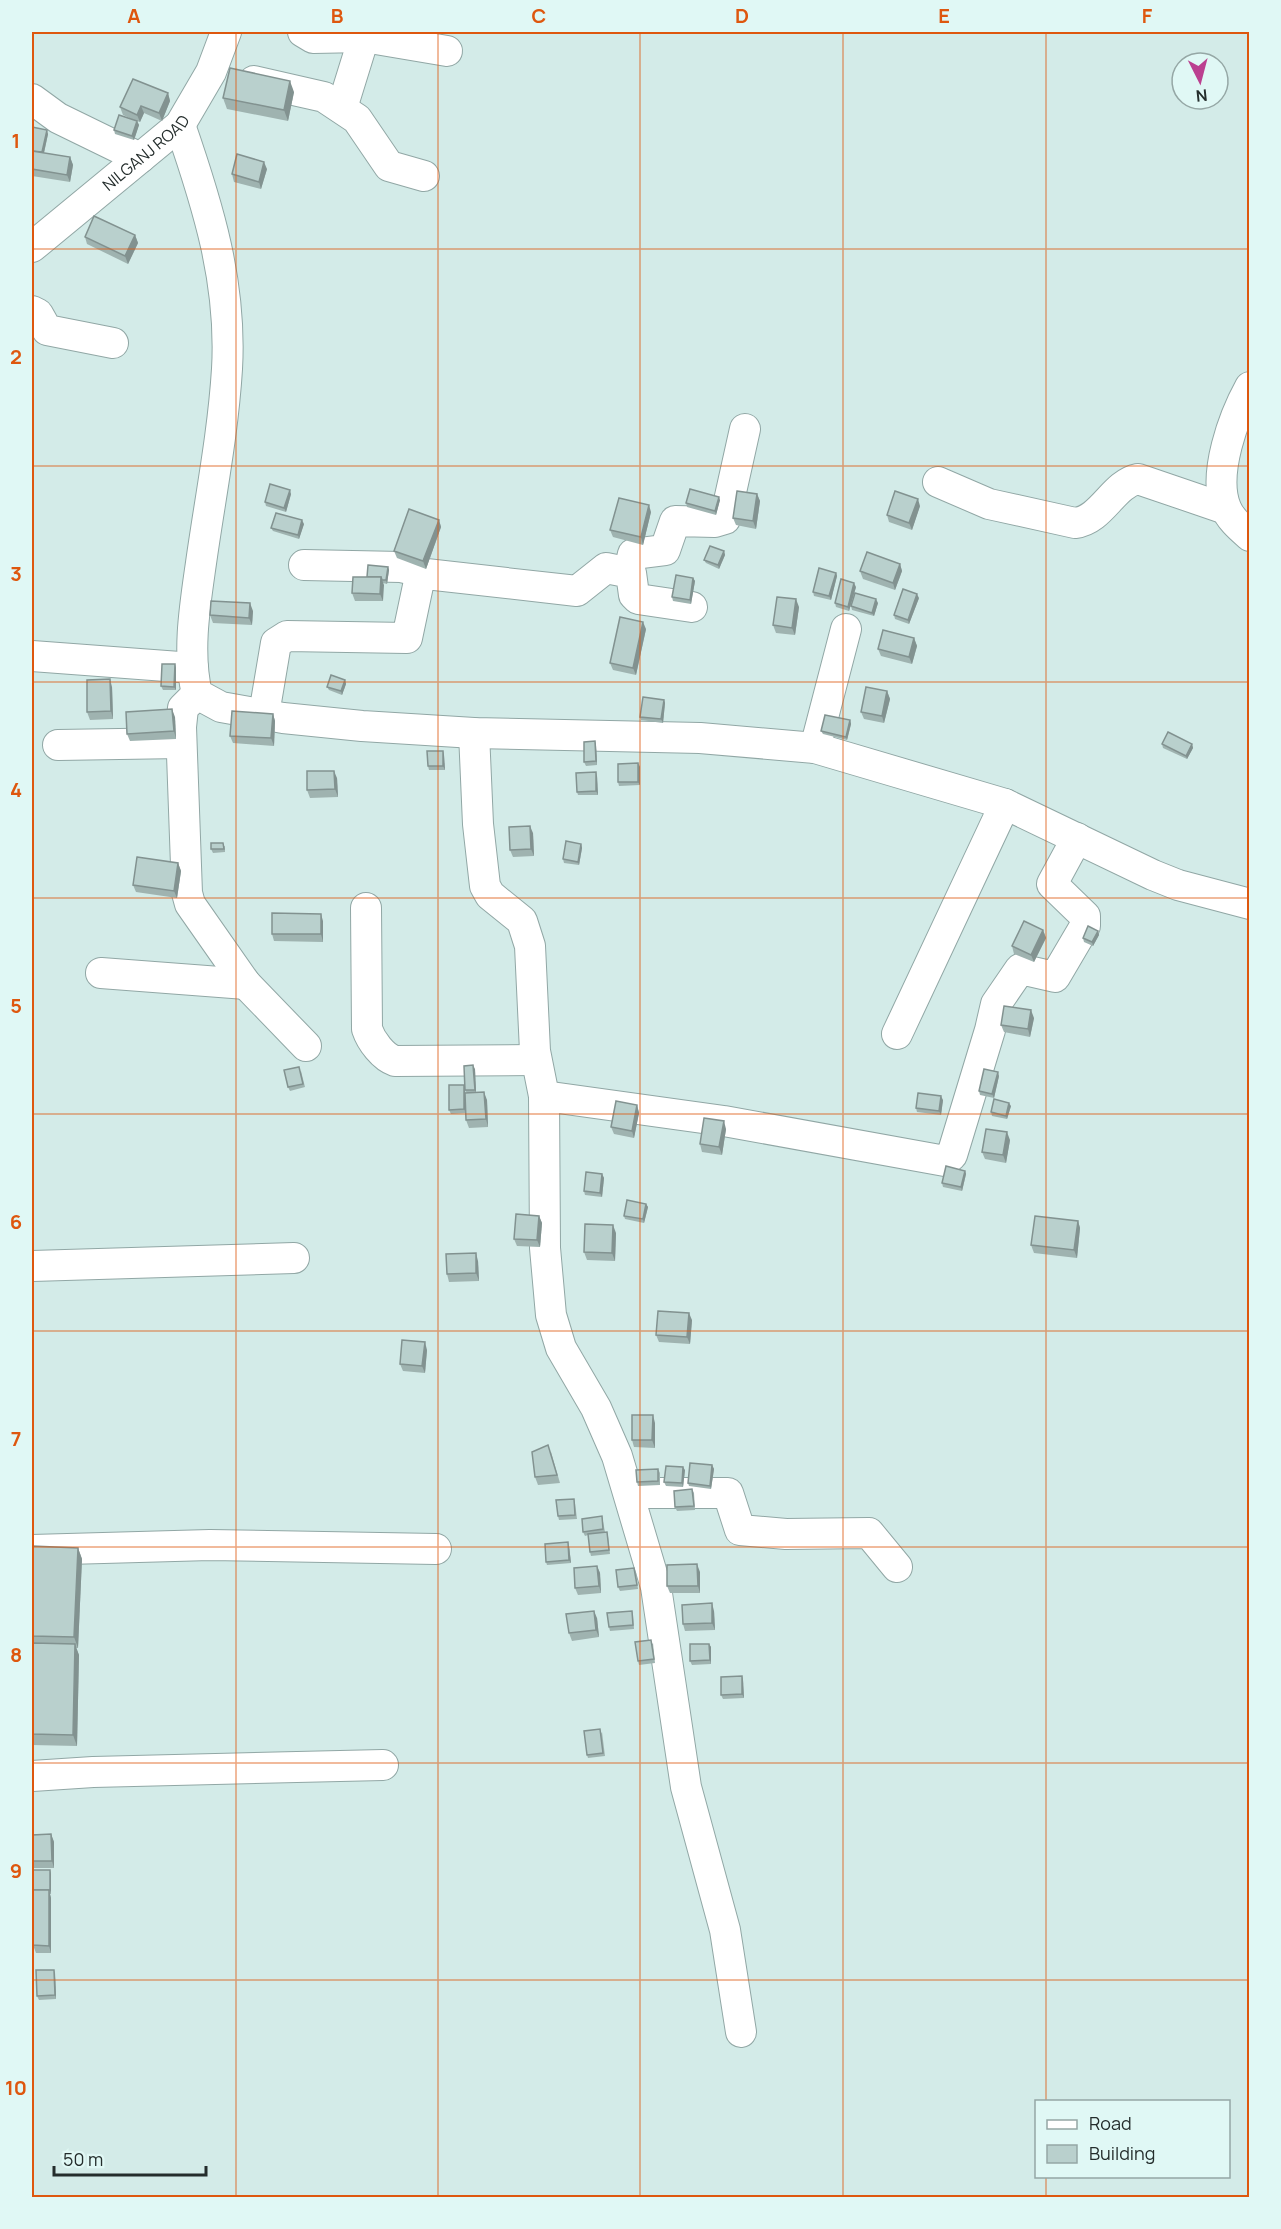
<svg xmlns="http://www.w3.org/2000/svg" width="1281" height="2229" font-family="Manrope,sans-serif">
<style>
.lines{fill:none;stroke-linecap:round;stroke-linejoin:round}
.minor-casing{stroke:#91a7a5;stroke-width:32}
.minor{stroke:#fff;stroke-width:30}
.wall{fill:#9fb3b0}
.shaded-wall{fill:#829290}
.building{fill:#b9d0cd;stroke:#829290;stroke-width:1.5}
.grid{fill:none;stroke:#de570e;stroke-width:1.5;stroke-opacity:0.55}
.labels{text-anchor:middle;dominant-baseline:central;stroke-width:5;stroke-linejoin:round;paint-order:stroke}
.street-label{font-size:16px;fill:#242d2c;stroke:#e0f8f5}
.neatline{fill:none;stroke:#de570e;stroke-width:2}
.grid-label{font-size:20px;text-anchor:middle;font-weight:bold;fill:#de570e}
</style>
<rect width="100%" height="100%" fill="#d3ebe8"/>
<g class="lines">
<g class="minor-casing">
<g id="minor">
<polyline points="303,32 313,38 364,37 447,51"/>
<polyline points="254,81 324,97 357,119 389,166 424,176"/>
<polyline points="32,99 58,118 140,158"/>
<polyline points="342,108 364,37"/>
<path d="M180 125C208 206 232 283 227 369 223 434 210 499 201 563 195 605 187 652 197 694L221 707 283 718 362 726 474 733 700 738 815 748 1005 804 1153 875 1178 885 1250 904"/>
<path id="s1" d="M32 247 180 125 211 72 226 32"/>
<polyline points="32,311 38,314 47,330 113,343"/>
<path d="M1250 387C1234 416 1212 474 1226 508 1230 519 1241 528 1250 536"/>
<path d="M938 482 989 504 1075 523C1102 520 1113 484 1138 479L1226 509"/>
<polyline points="304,565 401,567 415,570 422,576"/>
<polyline points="629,571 633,554 665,550 675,521 715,522 725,519 745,429"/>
<polyline points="32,656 193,668"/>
<polyline points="197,694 183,708 181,727 187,893 190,904 246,984 306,1046"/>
<polyline points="264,714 276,643 287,636 407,638 419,581 426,574 577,591 606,568 631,573 634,595 638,599 692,607"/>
<polyline points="474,733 478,824 485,886 490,895 522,921 530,946 535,1051 544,1096 545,1248 551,1315 561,1348 596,1408 617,1456 656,1587 686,1787 725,1930 741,2032"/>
<polyline points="58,745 181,743"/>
<polyline points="815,748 846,629"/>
<path d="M366 908 367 1029C371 1041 383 1057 395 1061L536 1060"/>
<polyline points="101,973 246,984"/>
<polyline points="897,1034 1005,804"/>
<polyline points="544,1096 724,1121 945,1161 952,1155 990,1030 996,1004 1020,969 1055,977 1085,926 1085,916 1052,884 1077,838"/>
<polyline points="32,1266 294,1258"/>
<polyline points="629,1493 728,1493 740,1530 786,1534 869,1533 897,1567"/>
<polyline points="32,1550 210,1545 436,1549"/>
<polyline points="32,1776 93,1772 383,1765"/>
</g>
</g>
<use href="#minor" class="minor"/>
</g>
<g class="wall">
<polygon points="294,92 288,121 227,109 223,98"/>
<polygon points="168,93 170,101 162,121 144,113 140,122 137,121 139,125 134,140 115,134 114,130 136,121 123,115 120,107"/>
<polygon points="32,127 48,134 44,153 70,157 73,165 70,182 32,176"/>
<polygon points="267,169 261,189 234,182 232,174"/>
<polygon points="135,235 138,243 128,264 87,244 85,237"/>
<polygon points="291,494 286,512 266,506 265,502"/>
<polygon points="757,494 760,501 756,529 736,525 733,518"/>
<polygon points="720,500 716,515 687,507 686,503"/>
<polygon points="920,506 912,530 889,522 887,515"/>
<polygon points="651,512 643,545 613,537 610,530"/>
<polygon points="439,520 441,527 426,569 397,558 394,551"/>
<polygon points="304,524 299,539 273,531 271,528"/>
<polygon points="724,551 725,555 719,569 706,563 704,560"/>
<polygon points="900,564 902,571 895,590 863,579 860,571"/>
<polygon points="388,567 389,570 387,584 383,583 383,601 355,601 352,593"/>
<polygon points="836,573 837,576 831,600 814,596 813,592"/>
<polygon points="693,578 695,581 691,604 673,601 672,597"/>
<polygon points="856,587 849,611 836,607 835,603"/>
<polygon points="919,598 909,624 895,619 894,615"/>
<polygon points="878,603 874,616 852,610 851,606"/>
<polygon points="799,607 795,635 776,633 773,625"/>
<polygon points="253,611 252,625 213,623 210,615"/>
<polygon points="646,629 636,675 613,670 610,663"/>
<polygon points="914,638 917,646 912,664 881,656 878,649"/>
<polygon points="175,664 176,668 176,690 163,690 161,686"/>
<polygon points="345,680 346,684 342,695 329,690 327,687"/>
<polygon points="112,687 113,719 90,720 87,712"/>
<polygon points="887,691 890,699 884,723 864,719 861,712"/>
<polygon points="664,700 665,703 663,723 641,720 640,717"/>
<polygon points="273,714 275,721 274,746 233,743 230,736"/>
<polygon points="175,717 176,739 130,741 127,734"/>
<polygon points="850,720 851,724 847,740 823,734 821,731"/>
<polygon points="595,741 596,745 597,765 586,766 584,762"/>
<polygon points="1162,744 1192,744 1193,748 1187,759 1163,748"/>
<polygon points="443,751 444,755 445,770 429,770 428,766"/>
<polygon points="638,763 640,767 640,785 619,786 618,782"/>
<polygon points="597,776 598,795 578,795 577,792"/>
<polygon points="337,778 338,797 310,798 307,790"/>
<polygon points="533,833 534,856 513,857 510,850"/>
<polygon points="581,844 582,848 579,865 564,863 563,859"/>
<polygon points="225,846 225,852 213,853 211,849"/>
<polygon points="178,863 181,871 177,898 136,892 133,885"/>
<polygon points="323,921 323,942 274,941 272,934"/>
<polygon points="1043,930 1046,938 1034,962 1014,954 1012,946"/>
<polygon points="1098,931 1099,935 1093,946 1084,942 1083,938"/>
<polygon points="1034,1018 1030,1037 1004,1032 1001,1025"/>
<polygon points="475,1069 476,1093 487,1100 488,1127 469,1128 466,1120 467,1093 465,1090"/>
<polygon points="301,1071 305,1087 290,1091 288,1087"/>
<polygon points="999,1076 994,1098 980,1095 979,1091"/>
<polygon points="464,1085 465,1088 466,1113 451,1114 449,1110"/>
<polygon points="943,1100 941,1115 917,1112 916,1108"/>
<polygon points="637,1105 639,1113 634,1138 614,1134 611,1127"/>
<polygon points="1011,1106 1007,1119 992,1116 991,1112"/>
<polygon points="726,1129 722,1155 702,1152 700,1144"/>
<polygon points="1010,1140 1006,1163 985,1159 982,1152"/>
<polygon points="965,1171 966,1174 962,1191 943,1187 942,1183"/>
<polygon points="602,1174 604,1178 602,1197 585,1195 584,1191"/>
<polygon points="646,1204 648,1207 644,1223 625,1219 624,1216"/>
<polygon points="539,1216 542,1223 540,1247 517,1246 514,1239"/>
<polygon points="1078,1221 1080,1228 1077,1258 1034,1253 1031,1245"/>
<polygon points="616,1233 615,1261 587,1260 584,1252"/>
<polygon points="478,1261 479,1281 449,1282 447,1274"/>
<polygon points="692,1320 690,1344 659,1342 656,1335"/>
<polygon points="427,1350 425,1373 403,1371 400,1364"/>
<polygon points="655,1423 655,1448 634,1447 632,1440"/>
<polygon points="551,1452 560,1483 538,1485 535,1477"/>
<polygon points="712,1465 714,1469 711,1489 689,1486 688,1483"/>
<polygon points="658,1469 660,1473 660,1485 638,1486 637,1482"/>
<polygon points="685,1470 683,1487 666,1486 664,1482"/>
<polygon points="692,1489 694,1493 695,1510 677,1511 675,1507"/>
<polygon points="574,1499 575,1503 577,1519 559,1520 558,1516"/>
<polygon points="602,1516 605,1532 607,1532 608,1536 610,1554 591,1556 590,1552 588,1535 585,1536 583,1532"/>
<polygon points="32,1546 78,1548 82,1559 78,1648 76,1648 79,1655 77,1746 32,1745"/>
<polygon points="569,1546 571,1563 547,1565 546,1562"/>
<polygon points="597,1566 600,1573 601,1593 578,1595 575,1588"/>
<polygon points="636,1572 638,1589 620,1591 618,1587"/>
<polygon points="700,1572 700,1593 670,1593 667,1586"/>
<polygon points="632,1611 633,1615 634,1629 610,1631 609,1627"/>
<polygon points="714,1611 715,1630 685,1631 683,1624"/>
<polygon points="597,1618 599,1637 572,1641 569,1633"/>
<polygon points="653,1643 655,1663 639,1665 638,1661"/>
<polygon points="709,1644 711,1647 711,1664 692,1665 690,1661"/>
<polygon points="742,1676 743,1680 744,1698 723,1699 721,1695"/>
<polygon points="602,1732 605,1756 588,1758 587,1755"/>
<polygon points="51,1834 54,1842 54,1868 34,1868 32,1862 32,1835"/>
<polygon points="50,1870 51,1874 51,1894 50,1894 51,1898 51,1953 36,1953 33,1945"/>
<polygon points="55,1973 56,1999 39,2000 37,1996"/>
</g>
<g class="shaded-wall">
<polygon points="290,81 294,92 288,121 284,110"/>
<polygon points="168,93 170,101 162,121 159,113"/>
<polygon points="141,106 144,113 140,122 137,115"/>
<polygon points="137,121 139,125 134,140 132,136"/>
<polygon points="47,130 48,134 43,157 42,153"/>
<polygon points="70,157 73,165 70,182 67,175"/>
<polygon points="264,162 267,169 261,189 259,182"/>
<polygon points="135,235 138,243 128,264 125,256"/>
<polygon points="290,490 291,494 286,512 284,508"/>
<polygon points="757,494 760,501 756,529 753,521"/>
<polygon points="719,497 720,500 716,515 715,511"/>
<polygon points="918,499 920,506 912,530 909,523"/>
<polygon points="649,505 651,512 643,545 641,537"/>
<polygon points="302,520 304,524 299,539 298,535"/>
<polygon points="439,520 441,527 426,569 423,561"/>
<polygon points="724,551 725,555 719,569 718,565"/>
<polygon points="900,564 902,571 895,590 893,583"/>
<polygon points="388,567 389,570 387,584 386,580"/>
<polygon points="836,573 837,576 831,600 829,596"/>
<polygon points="381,577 384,585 383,601 380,594"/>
<polygon points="693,578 695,581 691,604 690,600"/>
<polygon points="854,583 856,587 849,611 848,607"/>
<polygon points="917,594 919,598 909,624 908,620"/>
<polygon points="796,599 799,607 795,635 792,628"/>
<polygon points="876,599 878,603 874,616 872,613"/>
<polygon points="250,603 253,611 252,625 249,618"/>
<polygon points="643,622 646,629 636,675 633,668"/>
<polygon points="914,638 917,646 912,664 909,657"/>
<polygon points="175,664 176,668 176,690 174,687"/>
<polygon points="110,679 112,687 113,719 111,711"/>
<polygon points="345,680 346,684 342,695 341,691"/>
<polygon points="887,691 890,699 884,723 882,716"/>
<polygon points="664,700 665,703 663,723 661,719"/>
<polygon points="172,709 175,717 176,739 174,731"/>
<polygon points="273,714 275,721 274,746 271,738"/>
<polygon points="850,720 851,724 847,740 846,737"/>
<polygon points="595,741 596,745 597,765 596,761"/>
<polygon points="1192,744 1193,748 1187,759 1186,756"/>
<polygon points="443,751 444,755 445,770 443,766"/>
<polygon points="638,763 640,767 640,785 638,782"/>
<polygon points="334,771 337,778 338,797 335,789"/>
<polygon points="596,772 597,776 598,795 596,791"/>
<polygon points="530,826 533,833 534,856 531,849"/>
<polygon points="581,844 582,848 579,865 578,862"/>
<polygon points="178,863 181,871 177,898 174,891"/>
<polygon points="321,914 323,921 323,942 321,934"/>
<polygon points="1043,930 1046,938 1034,962 1031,955"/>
<polygon points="1098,931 1099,935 1093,946 1092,942"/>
<polygon points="1031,1010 1034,1018 1030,1037 1028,1029"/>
<polygon points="473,1065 475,1069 476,1093 475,1090"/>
<polygon points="998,1072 999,1076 994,1098 992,1094"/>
<polygon points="464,1085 465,1088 466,1113 464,1109"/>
<polygon points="484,1092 487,1100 488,1127 486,1119"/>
<polygon points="941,1096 943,1100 941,1115 939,1111"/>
<polygon points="1009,1103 1011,1106 1007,1119 1006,1116"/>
<polygon points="637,1105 639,1113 634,1138 632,1131"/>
<polygon points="724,1121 726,1129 722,1155 719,1147"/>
<polygon points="1007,1132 1010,1140 1006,1163 1003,1155"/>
<polygon points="965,1171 966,1174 962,1191 961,1187"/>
<polygon points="602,1174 604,1178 602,1197 600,1193"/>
<polygon points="646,1204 648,1207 644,1223 643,1219"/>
<polygon points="539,1216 542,1223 540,1247 537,1240"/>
<polygon points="1078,1221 1080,1228 1077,1258 1074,1250"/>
<polygon points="613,1225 616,1233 615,1261 612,1253"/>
<polygon points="476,1253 478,1261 479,1281 476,1273"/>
<polygon points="689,1313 692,1320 690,1344 687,1337"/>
<polygon points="425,1342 427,1350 425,1373 422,1366"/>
<polygon points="653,1415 655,1423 655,1448 652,1440"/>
<polygon points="712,1465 714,1469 711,1489 710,1486"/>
<polygon points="683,1467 685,1470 683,1487 682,1483"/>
<polygon points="568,1542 569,1546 571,1563 569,1560"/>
<polygon points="78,1548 82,1559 78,1648 74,1637"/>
<polygon points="697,1564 700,1572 700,1593 698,1586"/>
<polygon points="597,1566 600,1573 601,1593 599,1586"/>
<polygon points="712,1603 714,1611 715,1630 712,1623"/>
<polygon points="594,1611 597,1618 599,1637 596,1630"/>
<polygon points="75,1644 79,1655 77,1746 73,1735"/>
<polygon points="709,1644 711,1647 711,1664 710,1660"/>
<polygon points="742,1676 743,1680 744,1698 742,1694"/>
<polygon points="51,1834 54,1842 54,1868 52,1861"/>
<polygon points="50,1870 51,1874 51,1894 50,1890"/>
<polygon points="49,1890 51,1898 51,1953 49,1946"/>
<polygon points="54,1970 55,1973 56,1999 55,1995"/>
</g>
<g class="building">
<polygon points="230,68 290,81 284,110 223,98"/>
<polygon points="133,79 168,93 159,113 141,106 137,115 120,107"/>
<polygon points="119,115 137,121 132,136 114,130"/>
<polygon points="32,127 47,130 42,152 32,151"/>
<polygon points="32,151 70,157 67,175 32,169"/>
<polygon points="237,154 264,162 259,182 232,174"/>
<polygon points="94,216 135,235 125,256 85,237"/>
<polygon points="270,484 290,490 284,508 265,502"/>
<polygon points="690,489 719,497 715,511 686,503"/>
<polygon points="737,491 757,494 753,521 733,518"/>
<polygon points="895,491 918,499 909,523 887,515"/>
<polygon points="619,498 649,505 641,537 610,530"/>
<polygon points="409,509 439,520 423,561 394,551"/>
<polygon points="276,513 302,520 298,535 271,528"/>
<polygon points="710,546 724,551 718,565 704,560"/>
<polygon points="867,552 900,564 893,583 860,571"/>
<polygon points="368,565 388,567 386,580 382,580 381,577 367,577"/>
<polygon points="819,568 836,573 829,596 813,592"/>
<polygon points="676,575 693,578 690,600 672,597"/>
<polygon points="353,577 381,577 380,594 352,593"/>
<polygon points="841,579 854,583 848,607 835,603"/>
<polygon points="903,589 917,594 908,620 894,615"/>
<polygon points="855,593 876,599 872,613 851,606"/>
<polygon points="777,597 796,599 792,628 773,625"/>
<polygon points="211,601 250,603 249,618 210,615"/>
<polygon points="620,617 643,622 633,668 610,663"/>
<polygon points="883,630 914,638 909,657 878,649"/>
<polygon points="162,664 175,664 174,687 161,686"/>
<polygon points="331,675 345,680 341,691 327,687"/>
<polygon points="110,679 111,711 87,712 87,680"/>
<polygon points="866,687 887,691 882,716 861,712"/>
<polygon points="643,697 664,700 661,719 640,717"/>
<polygon points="172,709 174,731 127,734 126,712"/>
<polygon points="232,711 273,714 271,738 230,736"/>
<polygon points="825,715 850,720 846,737 821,731"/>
<polygon points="1168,732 1192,744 1186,756 1162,744"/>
<polygon points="595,741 596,761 584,762 584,742"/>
<polygon points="427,751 443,751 443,766 428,766"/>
<polygon points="638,763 638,782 618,782 618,764"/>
<polygon points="307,771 334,771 335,789 307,790"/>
<polygon points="596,772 596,791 577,792 576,773"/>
<polygon points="530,826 531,849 510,850 509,827"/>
<polygon points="566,841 581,844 578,862 563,859"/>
<polygon points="211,843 223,843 224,849 211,849"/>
<polygon points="137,857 178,863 174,891 133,885"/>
<polygon points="272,913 321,914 321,934 272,934"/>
<polygon points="1024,921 1043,930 1031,955 1012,946"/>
<polygon points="1088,926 1098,931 1092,942 1083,938"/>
<polygon points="1004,1006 1031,1010 1028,1029 1001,1025"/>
<polygon points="473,1065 475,1090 465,1090 464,1066"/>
<polygon points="299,1067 303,1084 288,1087 284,1070"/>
<polygon points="984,1069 998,1072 992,1094 979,1091"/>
<polygon points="449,1085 464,1085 464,1109 449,1110"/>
<polygon points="484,1092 486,1119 466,1120 465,1093"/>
<polygon points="918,1093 941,1096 939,1111 916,1108"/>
<polygon points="994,1099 1009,1103 1006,1116 991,1112"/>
<polygon points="616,1101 637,1105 632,1131 611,1127"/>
<polygon points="704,1118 724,1121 719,1147 700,1144"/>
<polygon points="986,1129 1007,1132 1003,1155 982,1152"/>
<polygon points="946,1166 965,1171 961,1187 942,1183"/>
<polygon points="586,1172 602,1174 600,1193 584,1191"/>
<polygon points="627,1200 646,1204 643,1219 624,1216"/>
<polygon points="516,1214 539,1216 537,1240 514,1239"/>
<polygon points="1035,1216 1078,1221 1074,1250 1031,1245"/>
<polygon points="585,1224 613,1225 612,1253 584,1252"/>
<polygon points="476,1253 476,1273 447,1274 446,1254"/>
<polygon points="658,1311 689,1313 687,1337 656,1335"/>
<polygon points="402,1340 425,1342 422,1366 400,1364"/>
<polygon points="632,1415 653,1415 652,1440 632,1440"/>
<polygon points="548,1445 557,1475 535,1477 532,1452"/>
<polygon points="690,1463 712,1465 710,1486 688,1483"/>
<polygon points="666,1466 683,1467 682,1483 664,1482"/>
<polygon points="658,1469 658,1481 637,1482 636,1470"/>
<polygon points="692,1489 694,1506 675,1507 674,1491"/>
<polygon points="574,1499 575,1515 558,1516 556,1500"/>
<polygon points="602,1516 603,1529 583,1532 582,1519"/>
<polygon points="607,1532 609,1550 590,1552 588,1534"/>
<polygon points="568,1542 569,1560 546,1562 545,1544"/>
<polygon points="32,1546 78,1548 74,1637 32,1636"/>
<polygon points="697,1564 698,1586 667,1586 667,1565"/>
<polygon points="597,1566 599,1586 575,1588 574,1568"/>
<polygon points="634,1568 637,1585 618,1587 616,1570"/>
<polygon points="712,1603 712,1623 683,1624 682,1605"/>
<polygon points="594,1611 596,1630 569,1633 566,1614"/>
<polygon points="632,1611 633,1625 609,1627 607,1613"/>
<polygon points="651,1640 654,1659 638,1661 635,1642"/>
<polygon points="32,1643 75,1644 73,1735 32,1734"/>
<polygon points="690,1644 709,1644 710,1660 690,1661"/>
<polygon points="742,1676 742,1694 721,1695 721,1677"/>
<polygon points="600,1729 603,1753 587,1755 584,1731"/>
<polygon points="51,1834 52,1861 32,1861 32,1835"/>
<rect x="33" y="1870" width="17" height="20"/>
<polygon points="33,1890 49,1890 49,1946 33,1945"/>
<polygon points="36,1970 54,1970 55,1995 37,1996"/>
</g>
<path class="grid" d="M236 32V2198M438 32V2198M640 32V2198M843 32V2198M1046 32V2102M32 249H1250M32 466H1250M32 682H1250M32 898H1250M32 1114H1250M32 1331H1250M32 1547H1250M32 1763H1250M32 1980H1250M1046 2176V2198"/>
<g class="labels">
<g class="street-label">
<text stroke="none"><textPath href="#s1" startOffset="148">NILGANJ ROAD</textPath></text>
</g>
</g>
<rect width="1281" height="2229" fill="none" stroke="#e0f8f5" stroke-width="66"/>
<rect x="1035" y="2100" width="195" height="78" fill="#e0f8f5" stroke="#95a7a5" stroke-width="1.5"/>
<rect x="1047" y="2120" width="30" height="9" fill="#ffffff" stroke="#95a7a5" stroke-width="1.5"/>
<text x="1089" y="2130" font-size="18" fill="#242d2c">Road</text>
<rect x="1047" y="2145" width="30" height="18" fill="#b9d0cd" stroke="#95a7a5" stroke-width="1.5"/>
<text x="1089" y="2160" font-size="18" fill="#242d2c">Building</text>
<g transform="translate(1200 81) rotate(174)"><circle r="28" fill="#e0f8f5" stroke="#95a7a5" stroke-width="1.5"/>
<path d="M0-4.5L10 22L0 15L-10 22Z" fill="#bb4090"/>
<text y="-9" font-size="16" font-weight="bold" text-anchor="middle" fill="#242d2c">N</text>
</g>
<path d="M54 2166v9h152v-9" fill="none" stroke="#242d2c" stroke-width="3"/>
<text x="63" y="2166" font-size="18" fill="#242d2c" stroke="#e0f8f5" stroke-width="4.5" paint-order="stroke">50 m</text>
<rect x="33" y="33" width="1215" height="2163" class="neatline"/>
<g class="grid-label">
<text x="134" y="23">A</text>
<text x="337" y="23">B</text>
<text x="539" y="23">C</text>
<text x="742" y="23">D</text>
<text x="944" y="23">E</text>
<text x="1147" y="23">F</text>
<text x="16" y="148">1</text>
<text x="16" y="364">2</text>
<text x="16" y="581">3</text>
<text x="16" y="797">4</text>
<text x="16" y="1013">5</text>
<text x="16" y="1229">6</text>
<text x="16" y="1446">7</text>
<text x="16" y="1662">8</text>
<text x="16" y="1878">9</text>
<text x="16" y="2095">10</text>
</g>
</svg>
